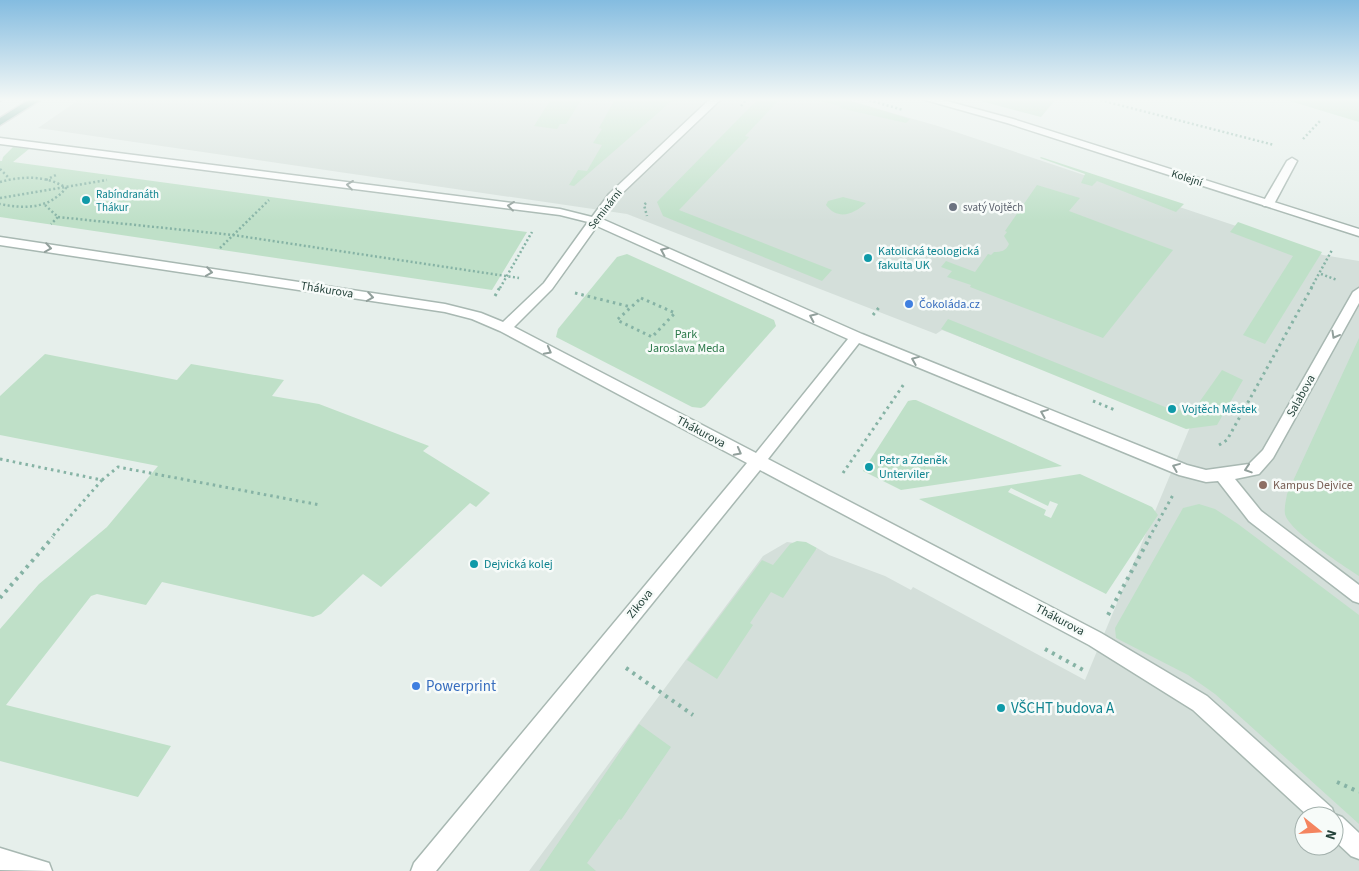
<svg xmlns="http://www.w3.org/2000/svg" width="1359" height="871" font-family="'Source Sans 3',sans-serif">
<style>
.built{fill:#d4dfda;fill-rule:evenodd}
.green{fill:#bfe0c8;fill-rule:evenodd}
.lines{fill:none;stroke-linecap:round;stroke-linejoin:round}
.lane-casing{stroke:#a8b8b2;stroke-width:3}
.street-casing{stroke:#a8b8b2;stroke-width:3}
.primary-casing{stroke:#c2cac8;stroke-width:3}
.path-far2{stroke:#86b3a5;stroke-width:2.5;stroke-dasharray:2 2.5;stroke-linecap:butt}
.path-far1{stroke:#86b3a5;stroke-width:3;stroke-dasharray:2.5 4;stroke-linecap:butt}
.path{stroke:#86b3a5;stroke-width:4;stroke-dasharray:3 5;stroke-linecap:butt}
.lane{fill:#fff;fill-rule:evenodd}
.street{fill:#fff;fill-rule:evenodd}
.primary{fill:#6aa596;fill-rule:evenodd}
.tram{stroke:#5f7d75;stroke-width:1}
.oneway{stroke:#92a09c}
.culture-dot{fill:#0f9aa8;stroke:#f7fbf9;stroke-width:2}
.worship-dot{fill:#6b7280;stroke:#f7fbf9;stroke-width:2}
.shop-dot{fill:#3f7fe0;stroke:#f7fbf9;stroke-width:2}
.education-dot{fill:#8d6e63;stroke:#f7fbf9;stroke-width:2}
.labels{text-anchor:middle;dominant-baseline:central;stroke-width:5;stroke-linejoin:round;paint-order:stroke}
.far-street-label{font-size:11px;fill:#24423a;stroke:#f7fbf9}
.far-culture-label{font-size:11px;fill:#0d838f;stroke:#f7fbf9;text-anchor:start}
.far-worship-label{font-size:11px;fill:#5b616d;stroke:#f7fbf9;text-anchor:start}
.culture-label{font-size:12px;fill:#0d838f;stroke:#f7fbf9;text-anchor:start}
.street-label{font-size:12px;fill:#24423a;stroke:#f7fbf9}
.shop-label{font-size:12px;fill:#366cbe;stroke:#f7fbf9;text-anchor:start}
.park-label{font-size:12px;fill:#2d7a4b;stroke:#f7fbf9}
.education-label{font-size:12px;fill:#785e54;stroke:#f7fbf9;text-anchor:start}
.near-shop-label{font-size:15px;fill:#366cbe;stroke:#f7fbf9;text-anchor:start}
.near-culture-label{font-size:15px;fill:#0d838f;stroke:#f7fbf9;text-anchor:start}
</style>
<rect width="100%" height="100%" fill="#e6efeb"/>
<path class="built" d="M80 99H843L938 126 1323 255 1359 261V871H529L763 556 787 542 802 544 816 550 817 548 829 555 885 576 911 590 913 587 1085 680 1190 427 942 330 936 334 627 214 38 128ZM1304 816H1334V846H1304Z"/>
<g class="green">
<polygon points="551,99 582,99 566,124 560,124 557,129 534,126"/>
<polygon points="615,99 674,99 574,186 569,185 578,170 587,171 602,145 593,143 602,129 599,128"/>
<polygon points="758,99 780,99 745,136 749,137 679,210 832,270 822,281 663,216 657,202"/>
<polygon points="812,99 845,99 910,119 906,123 839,108 840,106"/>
<polygon points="973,99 1056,99 1041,117"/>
<polygon points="1283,99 1359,99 1359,122"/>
<polygon points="13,147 29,149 13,162 527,232 492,290 0,217 0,161 2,161 3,157"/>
<polygon points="1041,157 1184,204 1176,212 1097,181 1092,186 1081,183 1085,174 1040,158"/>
<path d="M1037 185 1080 198 1069 211 1173 250 1103 338 970 287 971 285 947 277 952 271 941 267 946 261 975 272 988 254 991 255 994 252C1001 252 1006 251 1009 244L1004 236 1007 232 1005 231Z"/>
<path d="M843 197 866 203C854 214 838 221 826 205L828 201Z"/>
<polygon points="1238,222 1322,252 1265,344 1243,335 1293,256 1230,232"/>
<polygon points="627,254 774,320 776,326 705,406 701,408 692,407 556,337 558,329 617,257"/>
<polygon points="948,319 1175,411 1177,409 1184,412 1186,408 1193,411 1222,370 1243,380 1217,425 1186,429 941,329"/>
<path d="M1359 338V576C1344 566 1288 530 1285 514 1284 508 1286 500 1287 494Z"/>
<polygon points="45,354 177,380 191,364 284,380 272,396 319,404 429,446 423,451 490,493 476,507 470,503 381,587 363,574 321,614 313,617 162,582 146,605 97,594 91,596 6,705 171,746 138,797 0,761 0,629 39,584 107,527 158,466 0,435 0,396"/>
<polygon points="913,400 916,400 1062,466 901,490 863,471 908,401"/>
<path d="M1080 474 1152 507 1158 515 1106 594 919 499ZM1011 488 1048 506 1050 501 1058 504 1051 518 1044 515 1046 510 1008 492Z"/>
<polygon points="1199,504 1215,509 1238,524 1359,615 1359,824 1215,694 1188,675 1116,638 1115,628 1183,508"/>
<polygon points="797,541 806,542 817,548 783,598 771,592 750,623 753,625 717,679 687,660 762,560 773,565 790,544"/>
<polygon points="639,724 671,747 621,820 619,819 587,863 596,871 539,871"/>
</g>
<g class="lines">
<g class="lane-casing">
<polygon id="lane" points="1292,158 1297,161 1274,204 1272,206 1264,206 1262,204 1287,161"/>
</g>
<g class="street-casing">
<g id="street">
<path d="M710 99H721L617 198 602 219 862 334 1187 465 1206 470 1249 464 1263 450 1353 292 1359 288V303L1273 458 1259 474 1235 479 1261 511 1359 585V603L1353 601 1249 521 1218 481 1206 482 1179 475 859 343 768 459 1101 633 1207 696 1332 808 1334 814 1342 817 1359 833V859L1351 856 1334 840V816H1308L1193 710 1089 645 760 470 436 871H411L414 863 747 463 500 331 472 319 445 312 0 245V237L445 304 481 313 503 322 544 283 588 222 560 215 0 144V138L560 209 592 217 609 194ZM597 226 848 339 756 453 514 327 552 289Z"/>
<polygon points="922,99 939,99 1013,119 1359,229 1359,236 1007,123"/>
<polygon points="0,848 49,863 52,871 0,870"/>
</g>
</g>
<g class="primary-casing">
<polygon id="primary" points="30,99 42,99 0,125 0,118"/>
</g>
<g class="path-far2">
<polyline points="865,99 903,110"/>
<polyline points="1096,99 1274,145"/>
<polyline points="741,106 747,99"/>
<polyline points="1303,139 1320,121"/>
<polyline points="0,169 9,178"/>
<polyline points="46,180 58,174"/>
<path d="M0 182C21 176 47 175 66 188 49 209 25 209 0 204"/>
<polyline points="0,198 107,180"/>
<polyline points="646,203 644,205 647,216"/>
<polyline points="45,205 58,217 51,224"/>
<polyline points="58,217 233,235 519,278"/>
<polyline points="220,248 269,200"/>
<polyline points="1321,274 1337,280"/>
<polyline points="500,288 532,232"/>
<polyline points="1311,288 1332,250"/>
</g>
<g class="path-far1">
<polyline points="575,293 631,307"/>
<polyline points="495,296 500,287"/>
<polygon points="641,298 675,313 652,337 617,320"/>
<polyline points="873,315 881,305"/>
<polyline points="1093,401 1115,410"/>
<polyline points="1219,445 1227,440 1312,287"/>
<polyline points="0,459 102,480 51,538"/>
<polyline points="843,473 904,384"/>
<polyline points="102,480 118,467 320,505"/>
<polyline points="1149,538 1173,495"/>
</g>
<g class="path">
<polyline points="0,598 53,537"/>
<polyline points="1108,615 1150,537"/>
<polyline points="1045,649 1085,671"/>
<polyline points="626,668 693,715"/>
<polyline points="1337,782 1359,792"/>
</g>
<use href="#lane" class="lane"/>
<use href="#street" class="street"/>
<use href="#primary" class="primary"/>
<polyline class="tram" points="0,102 4,99"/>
</g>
<defs><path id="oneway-chevron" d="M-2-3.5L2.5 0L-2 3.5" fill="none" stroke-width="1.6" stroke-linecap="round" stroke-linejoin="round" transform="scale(1.25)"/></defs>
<g class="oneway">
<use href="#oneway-chevron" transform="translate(350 185) rotate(-173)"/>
<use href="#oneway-chevron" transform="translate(511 206) rotate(-173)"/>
<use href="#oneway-chevron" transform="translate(48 248) rotate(9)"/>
<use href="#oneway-chevron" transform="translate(664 251) rotate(-156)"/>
<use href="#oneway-chevron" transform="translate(209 272) rotate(9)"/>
<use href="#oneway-chevron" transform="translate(370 297) rotate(9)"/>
<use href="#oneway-chevron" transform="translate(813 317) rotate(-156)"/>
<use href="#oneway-chevron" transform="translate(1335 335) rotate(119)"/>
<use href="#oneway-chevron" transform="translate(548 351) rotate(28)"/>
<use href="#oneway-chevron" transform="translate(915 360) rotate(-158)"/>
<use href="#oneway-chevron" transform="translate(1044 413) rotate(-158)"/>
<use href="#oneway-chevron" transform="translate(738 452) rotate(28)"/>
<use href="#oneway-chevron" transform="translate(1176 467) rotate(-158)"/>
<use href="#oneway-chevron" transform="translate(1248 469) rotate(162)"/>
</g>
<linearGradient id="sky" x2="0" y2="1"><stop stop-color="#84bce0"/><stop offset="0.45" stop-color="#f4f8f6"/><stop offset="1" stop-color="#f4f8f6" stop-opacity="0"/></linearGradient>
<rect width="1359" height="221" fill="url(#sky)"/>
<g class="culture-dot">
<circle cx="86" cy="200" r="5"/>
<circle cx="868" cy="258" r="5"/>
<circle cx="1172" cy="409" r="5"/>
<circle cx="869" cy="467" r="5"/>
<circle cx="474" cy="564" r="5"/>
<circle cx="1001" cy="708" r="5"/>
</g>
<circle class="worship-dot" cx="953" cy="207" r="5"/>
<g class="shop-dot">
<circle cx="909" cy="304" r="5"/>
<circle cx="416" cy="686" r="5"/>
</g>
<circle class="education-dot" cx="1263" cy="485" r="5"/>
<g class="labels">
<g class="far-street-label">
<text transform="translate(1187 178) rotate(18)">Kolejní</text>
<text transform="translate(605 209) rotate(-52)">Seminární</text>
</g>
<g class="far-culture-label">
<text x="96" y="194">Rabíndranáth<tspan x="96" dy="13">Thákur</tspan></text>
</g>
<g class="far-worship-label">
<text x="963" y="207">svatý Vojtěch</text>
</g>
<g class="culture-label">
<text x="878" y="251">Katolická teologická<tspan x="878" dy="14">fakulta UK</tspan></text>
<text x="1182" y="409">Vojtěch Městek</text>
<text x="879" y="460">Petr a Zdeněk<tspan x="879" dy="14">Unterviler</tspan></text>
<text x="484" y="564">Dejvická kolej</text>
</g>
<g class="street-label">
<text transform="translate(327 290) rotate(9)">Thákurova</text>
<text transform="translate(1301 396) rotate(-61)">Salabova</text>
<text transform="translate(701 432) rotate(28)">Thákurova</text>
<text transform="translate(640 604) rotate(-51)">Zikova</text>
<text transform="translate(1060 620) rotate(28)">Thákurova</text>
</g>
<g class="shop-label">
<text x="919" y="304">Čokoláda.cz</text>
</g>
<g class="park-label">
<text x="686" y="334">Park<tspan x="686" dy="14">Jaroslava Meda</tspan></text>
</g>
<g class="education-label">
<text x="1273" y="485">Kampus Dejvice</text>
</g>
<g class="near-shop-label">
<text x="426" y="686">Powerprint</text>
</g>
<g class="near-culture-label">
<text x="1011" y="708">VŠCHT budova A</text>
</g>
</g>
<g transform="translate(1319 831) rotate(107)"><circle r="24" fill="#f7fbf9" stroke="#a3b1ad"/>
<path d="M0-4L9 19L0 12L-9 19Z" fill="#f4845f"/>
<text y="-8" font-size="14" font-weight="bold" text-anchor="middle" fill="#24423a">N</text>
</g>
</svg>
